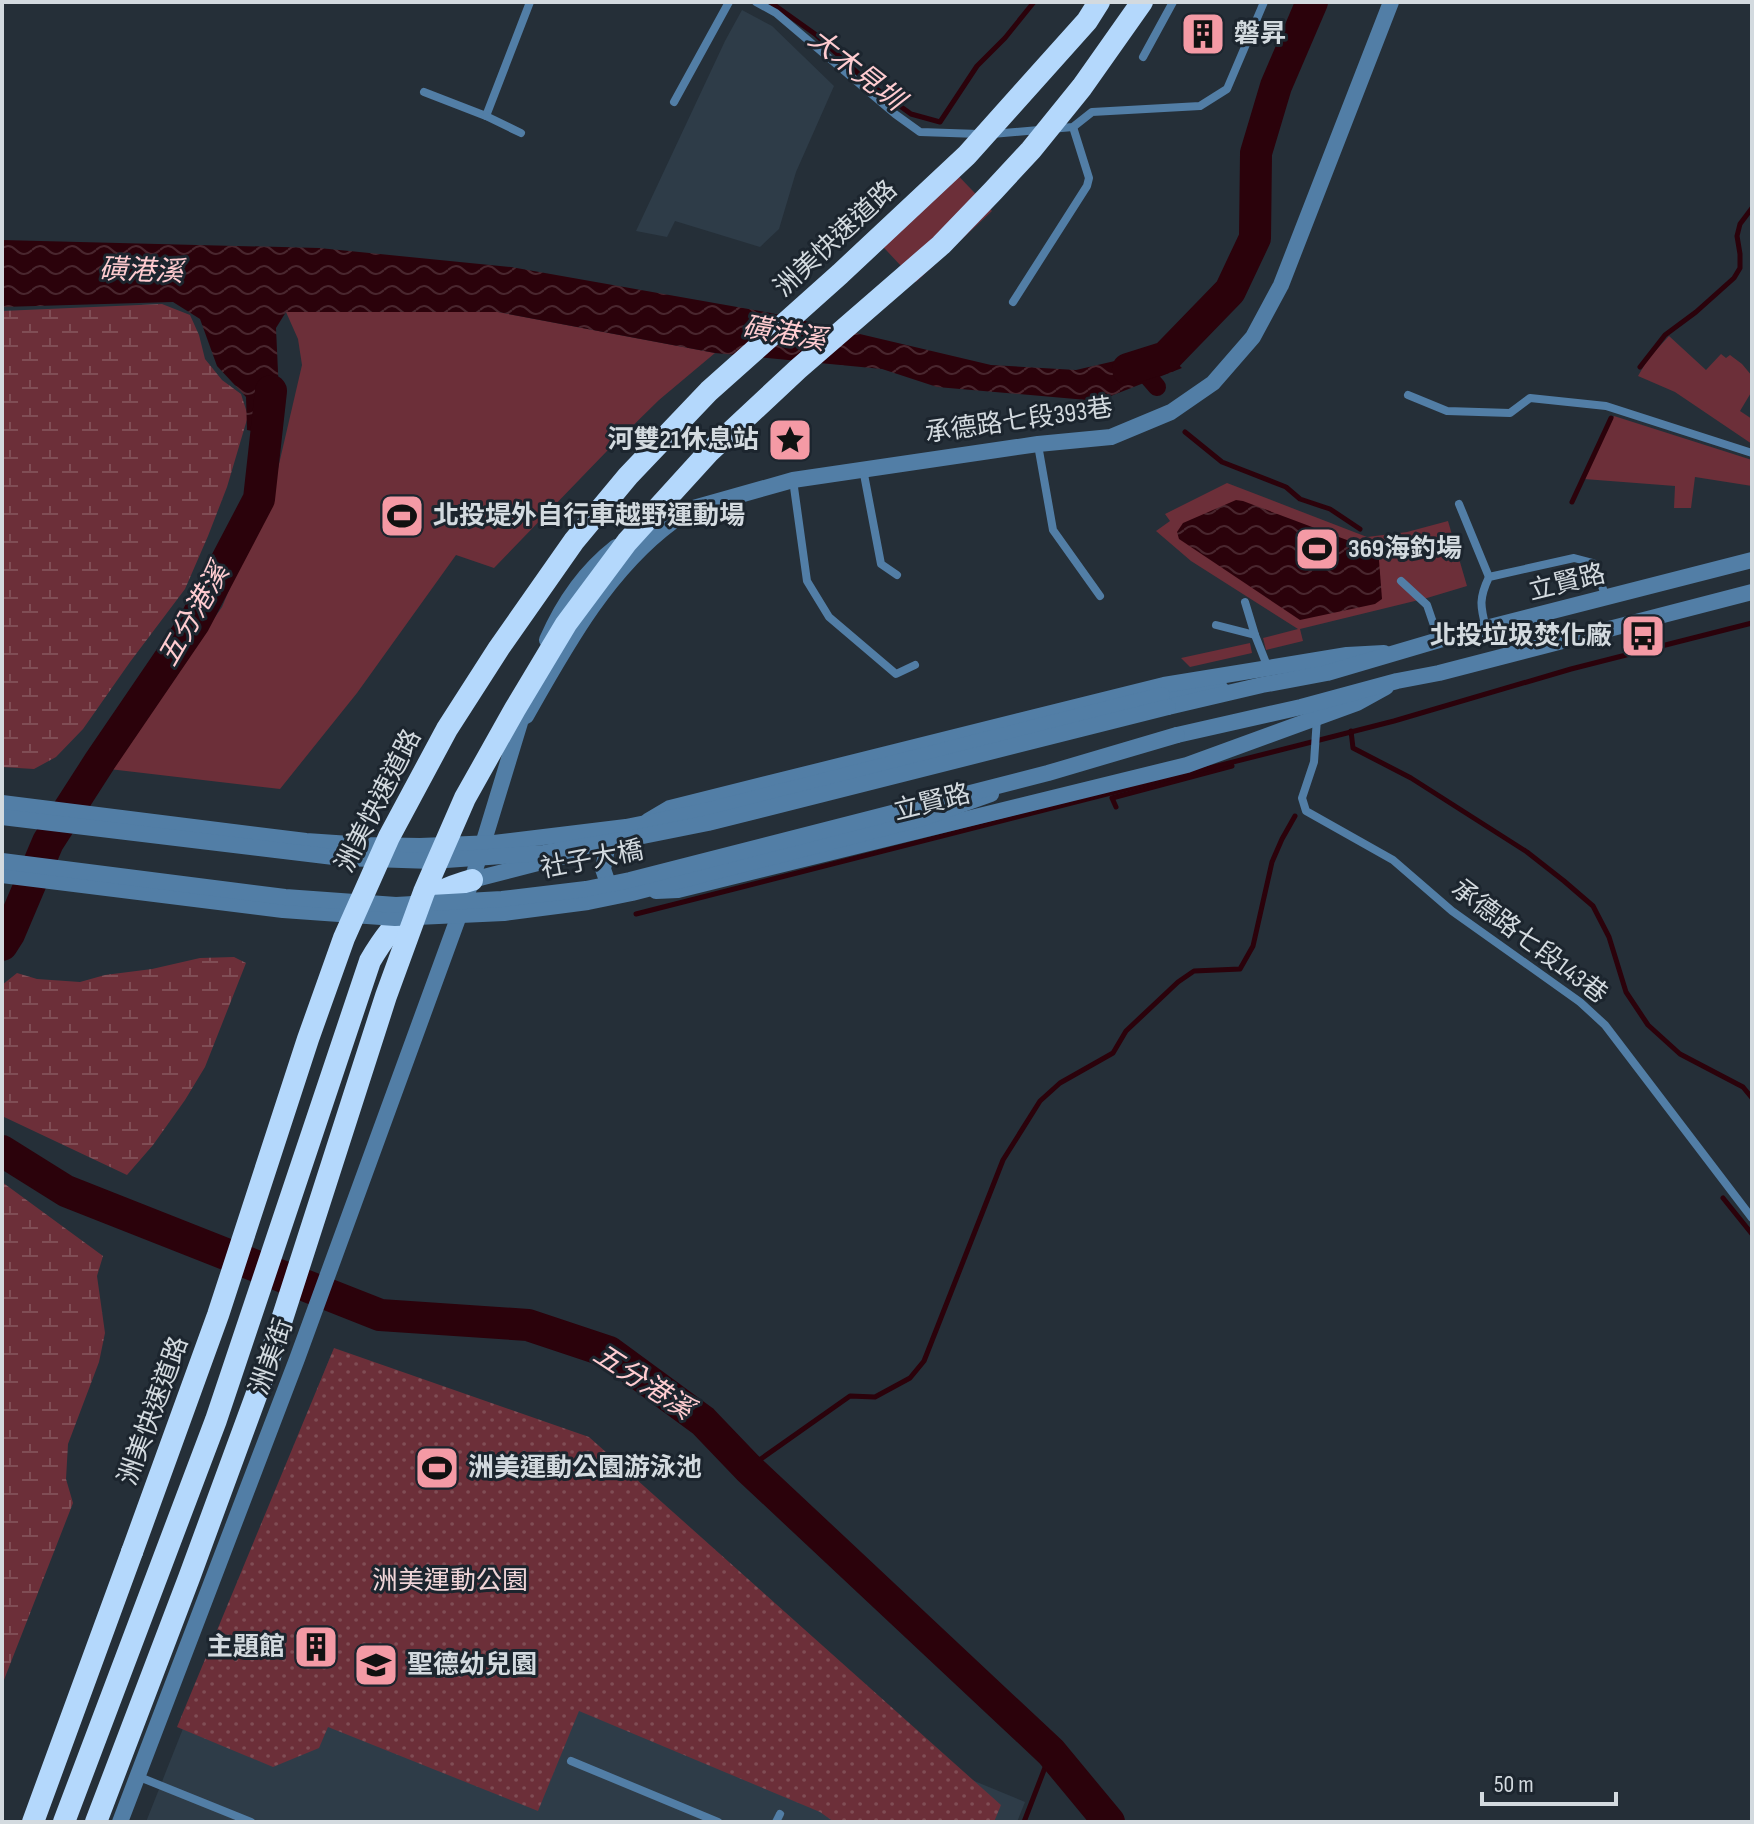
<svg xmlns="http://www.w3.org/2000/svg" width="1754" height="1824" font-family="'Sofia Sans Condensed','Noto Sans TC',sans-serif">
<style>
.built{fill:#2e3c48}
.green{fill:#6c2f39}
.wetland{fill:url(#wetland-marsh)}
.park{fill:url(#park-dots)}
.water{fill:url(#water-waves)}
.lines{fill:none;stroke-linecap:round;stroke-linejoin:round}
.stream{stroke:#2b020b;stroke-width:5}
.canal{stroke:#2b020b;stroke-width:18}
.river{stroke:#2b020b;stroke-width:32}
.service{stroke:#527ea6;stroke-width:8}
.minor{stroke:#527ea6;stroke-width:16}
.tertiary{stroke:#527ea6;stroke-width:16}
.trunk{stroke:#b4d8fc;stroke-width:22}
.minor-bridge{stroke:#527ea6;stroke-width:16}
.tertiary-bridge{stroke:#527ea6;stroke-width:16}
.trunk-bridge{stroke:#b4d8fc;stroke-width:22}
.labels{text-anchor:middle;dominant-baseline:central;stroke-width:6;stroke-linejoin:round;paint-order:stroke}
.poi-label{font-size:26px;font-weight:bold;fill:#d3dadf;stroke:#1c252e;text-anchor:start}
.street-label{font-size:26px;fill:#d3dadf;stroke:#1c252e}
.park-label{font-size:26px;fill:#f0d5d8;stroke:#1c252e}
.water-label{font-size:28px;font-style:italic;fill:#ffccd0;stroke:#1c252e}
</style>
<defs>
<pattern id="wetland-marsh" width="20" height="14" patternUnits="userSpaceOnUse" patternTransform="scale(2)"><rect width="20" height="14" fill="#6c2f39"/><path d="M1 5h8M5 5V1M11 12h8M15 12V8" fill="none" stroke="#804d55"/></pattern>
<pattern id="park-dots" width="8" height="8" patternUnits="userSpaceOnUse" patternTransform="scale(2)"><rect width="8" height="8" fill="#6c2f39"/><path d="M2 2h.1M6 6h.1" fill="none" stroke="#804d55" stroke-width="1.8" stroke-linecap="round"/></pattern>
<pattern id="water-waves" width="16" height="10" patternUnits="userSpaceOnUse" patternTransform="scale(2)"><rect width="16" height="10" fill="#2b020b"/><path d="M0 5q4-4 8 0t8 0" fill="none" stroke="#49262e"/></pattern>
</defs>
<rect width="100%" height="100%" fill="#252f38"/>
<g class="built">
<polygon points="742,10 772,26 834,86 796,172 779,229 760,247 675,221 667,237 636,231 725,41"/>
<polygon points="331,1355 586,1441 967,1778 1025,1802 1017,1822 146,1822"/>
</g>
<g class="green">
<polygon points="948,165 992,211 916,282 873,236"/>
<polygon points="286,312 498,312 715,353 659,400 607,451 494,568 456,555 357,693 280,789 109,769 222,607 276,477 302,365 298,339"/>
<polygon points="1669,336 1706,370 1721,354 1726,358 1730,355 1742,364 1752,376 1752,391 1740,411 1752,419 1752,444 1675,392 1638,376 1648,359"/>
<polygon points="1614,416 1752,460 1752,486 1695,477 1691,508 1674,508 1675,486 1584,479"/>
<polygon points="1227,483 1367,537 1407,532 1448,521 1467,586 1427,598 1300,629 1303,641 1266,650 1263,638 1298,629 1191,561 1156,531 1170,521 1165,514"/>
<polygon points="1250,643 1252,653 1190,667 1181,658"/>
</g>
<g class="wetland">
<polygon points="162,304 190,315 199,335 205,359 222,380 241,394 248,416 227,487 208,536 185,589 130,662 83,729 56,757 34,769 2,767 2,311"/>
<polygon points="234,957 246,963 205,1067 185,1100 153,1145 127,1175 2,1116 2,985 17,973 37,979 80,982 105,975 152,969 200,958"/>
<polygon points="2,1182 103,1256 97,1276 105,1333 99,1362 68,1444 66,1479 73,1503 2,1685"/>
</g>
<polygon class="park" points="334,1348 589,1437 1001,1805 994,1822 834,1822 820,1812 579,1711 538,1811 328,1727 319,1748 273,1767 177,1727"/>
<g class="water">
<polygon points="2,240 319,248 511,267 771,313 991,365 1076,370 1162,350 1182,368 1098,401 937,387 882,369 715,353 498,312 286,312 276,328 281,437 247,430 246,397 217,366 200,319 173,302 2,307"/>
<polygon points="1236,500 1243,501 1371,549 1379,560 1382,599 1375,604 1300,620 1179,539 1177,532 1183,523"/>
</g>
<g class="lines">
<g class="stream">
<polyline points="770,2 815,34 871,85 911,114 940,122 977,66 1005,38 1034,2"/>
<polyline points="1640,367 1665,335 1696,312 1734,278 1740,268 1740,254 1737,236 1740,224 1752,208"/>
<polyline points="1185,432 1222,462 1286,487 1300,499 1330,509 1360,529"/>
<polyline points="1572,502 1611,418"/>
<polyline points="1351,731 1353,748 1411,778 1527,852 1564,881 1593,906 1609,937 1626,992 1648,1025 1680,1054 1743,1087 1752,1098"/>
<polyline points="1116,807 1112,798 1232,766"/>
<polyline points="636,914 1394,721 1571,669 1752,623"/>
<polyline points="1723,1198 1752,1234"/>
<polyline points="748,1468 850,1396 875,1397 910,1378 924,1361 1003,1160 1040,1101 1060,1083 1113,1053 1126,1031 1178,982 1194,971 1240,969 1253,946 1272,862 1282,839 1295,816"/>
<polyline points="1024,1822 1051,1752"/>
</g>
<polyline class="canal" points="1138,365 1157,387"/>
<g class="river">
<polyline points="1128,369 1166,357 1230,291 1255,238 1256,153 1276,86 1312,2"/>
<polyline points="2,945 9,934 48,842 100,761 194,623 259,499 271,391"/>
<polyline points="2,1151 66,1191 380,1315 528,1325 609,1352 703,1421 748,1468 1051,1752 1109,1822"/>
</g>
<g class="service">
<polyline points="756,2 776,13 895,114 920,132 979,134"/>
<polyline points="1143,57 1173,2"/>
<polyline points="424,92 486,116 530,2"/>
<polyline points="674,102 729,2"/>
<polyline points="486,116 521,133"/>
<polyline points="992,134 1073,127 1092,112 1200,106 1227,89 1264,2"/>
<polyline points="1013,302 1087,186 1089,178 1073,127"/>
<polyline points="1408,395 1447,411 1510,413 1530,398 1606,406 1752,453"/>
<polyline points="1038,445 1053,530 1100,596"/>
<polyline points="863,469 881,564 897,575"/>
<polyline points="793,480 807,581 829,617 896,674 915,665"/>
<polyline points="1459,504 1489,577"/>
<polyline points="1401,581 1427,605 1439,640"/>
<polyline points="1245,602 1255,635 1268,668"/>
<polyline points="1216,625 1255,635"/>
<path d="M1486 628C1480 606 1479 598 1489 577L1574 558 1593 563 1606 597"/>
<polyline points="1317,718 1314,762 1302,798 1306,811 1393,860 1452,911 1580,1002 1605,1025 1752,1218"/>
<polyline points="571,1761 718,1822"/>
<polyline points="137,1776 251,1822"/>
<polyline points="776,1822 780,1814"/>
</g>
<g class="minor">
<polyline points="645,528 690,509 793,480 1038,444 1111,437 1171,412 1213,383 1253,337 1281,285 1391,2"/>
<path d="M547 640C563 603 584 572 616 547"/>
<polyline points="1168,694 1221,689"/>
<path d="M526 716C565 647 607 570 672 522"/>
<polyline points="648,821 670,808 1164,685 1347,655 1384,653"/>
<polyline points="608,844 603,869 612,895"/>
<polyline points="472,880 569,855"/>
<polyline points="656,891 678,890 1187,765 1357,703 1386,687"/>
<polyline points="120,1822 297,1359 472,880 526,703"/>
</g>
<g class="tertiary">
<polyline points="1168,707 1262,685 1327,673 1439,640 1752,560"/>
<polyline points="1177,735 1301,707 1397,681 1439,673 1752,592"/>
</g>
<g class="trunk">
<polyline points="33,1822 132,1552"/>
<path d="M64 1822 216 1420 370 961C396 916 422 894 472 880"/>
</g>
<g class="minor-bridge">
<polyline points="2,803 306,841 365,845 420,846 494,843 626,827 705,811 1162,695"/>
<polyline points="2,875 283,910 395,918 504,913 588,902 632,893 923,818 991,794"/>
</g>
<g class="tertiary-bridge">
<polyline points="2,817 342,858 432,861 544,853 628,839 708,823 1168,707"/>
<polyline points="2,861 285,897 396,905 502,899 586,889 630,880 1048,773 1177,735"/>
</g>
<g class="trunk-bridge">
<polyline points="132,1552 218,1315 308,1039 344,938 389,837 447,729 499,648 574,541 628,476 709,391 840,274 967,155 1087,21 1099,2"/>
<polyline points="96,1822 189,1578 267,1366 386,996 424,892 465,798 515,709 566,624 627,542 708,453 798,369 941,245 993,191 1031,150 1082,87 1142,2"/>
</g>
</g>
<defs>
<g id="building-square" transform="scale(2.3)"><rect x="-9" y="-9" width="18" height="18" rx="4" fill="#f49aa5" stroke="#1c252e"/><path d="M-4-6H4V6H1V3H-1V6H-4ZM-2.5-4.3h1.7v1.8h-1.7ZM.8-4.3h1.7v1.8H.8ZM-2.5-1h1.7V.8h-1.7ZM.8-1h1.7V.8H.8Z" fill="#111"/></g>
<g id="sight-square" transform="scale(2.3)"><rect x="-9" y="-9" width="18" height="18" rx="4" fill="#f49aa5" stroke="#1c252e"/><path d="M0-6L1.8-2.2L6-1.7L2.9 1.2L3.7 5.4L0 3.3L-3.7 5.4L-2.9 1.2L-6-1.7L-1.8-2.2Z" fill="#111"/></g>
<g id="stadium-square" transform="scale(2.3)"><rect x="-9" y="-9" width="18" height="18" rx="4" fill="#f49aa5" stroke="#1c252e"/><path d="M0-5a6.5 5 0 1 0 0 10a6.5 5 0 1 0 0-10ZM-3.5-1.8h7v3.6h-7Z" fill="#111"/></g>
<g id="bus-square" transform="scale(2.3)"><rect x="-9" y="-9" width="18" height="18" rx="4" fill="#f49aa5" stroke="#1c252e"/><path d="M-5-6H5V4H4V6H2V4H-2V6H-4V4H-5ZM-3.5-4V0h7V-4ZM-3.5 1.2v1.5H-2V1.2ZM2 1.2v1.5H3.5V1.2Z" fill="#111"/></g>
<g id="school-square" transform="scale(2.3)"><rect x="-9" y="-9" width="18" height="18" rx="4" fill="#f49aa5" stroke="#1c252e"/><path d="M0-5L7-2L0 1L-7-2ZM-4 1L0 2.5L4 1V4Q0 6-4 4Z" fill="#111"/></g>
</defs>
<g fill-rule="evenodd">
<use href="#building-square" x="1203" y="34"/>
<use href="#sight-square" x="790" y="440"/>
<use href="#stadium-square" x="402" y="516"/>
<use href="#stadium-square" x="1317" y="549"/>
<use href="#bus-square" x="1643" y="636"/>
<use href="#stadium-square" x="437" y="1468"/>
<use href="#building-square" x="316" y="1647"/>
<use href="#school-square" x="376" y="1665"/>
</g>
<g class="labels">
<g class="poi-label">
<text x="1234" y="34">磐昇</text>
<text x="759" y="440" text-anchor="end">河雙21休息站</text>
<text x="433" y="516">北投堤外自行車越野運動場</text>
<text x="1348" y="549">369海釣場</text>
<text x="1612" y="636" text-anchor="end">北投垃圾焚化廠</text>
<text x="468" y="1468">洲美運動公園游泳池</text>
<text x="285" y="1647" text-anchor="end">主題館</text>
<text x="407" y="1665">聖德幼兒園</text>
</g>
<g class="street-label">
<text transform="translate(836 239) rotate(-43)">洲美快速道路</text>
<text transform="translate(1019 421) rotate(-8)">承德路七段393巷</text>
<text transform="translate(1567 583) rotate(-14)">立賢路</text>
<text transform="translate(379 801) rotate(-63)">洲美快速道路</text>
<text transform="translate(932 803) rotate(-14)">立賢路</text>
<text transform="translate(592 860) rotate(-11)">社子大橋</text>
<text transform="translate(1529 942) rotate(37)">承德路七段143巷</text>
<text transform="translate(272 1357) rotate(-70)">洲美街</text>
<text transform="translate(154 1411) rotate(-70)">洲美快速道路</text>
</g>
<g class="park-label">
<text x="450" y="1581">洲美運動公園</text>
</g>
<g class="water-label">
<text transform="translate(856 70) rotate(38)">大木見圳</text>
<text transform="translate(141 271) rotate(2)">磺港溪</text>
<text transform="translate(784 334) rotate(10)">磺港溪</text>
<text transform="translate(194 615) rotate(-60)">五分港溪</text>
<text transform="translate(643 1382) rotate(33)">五分港溪</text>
</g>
</g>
<rect width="1754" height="1824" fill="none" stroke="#d3dadf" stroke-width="8"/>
<path d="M1482 1792v12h134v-12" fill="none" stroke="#d3dadf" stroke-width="4"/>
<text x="1494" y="1792" font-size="24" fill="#d3dadf" stroke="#1c252e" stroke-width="6" paint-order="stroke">50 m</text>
</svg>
